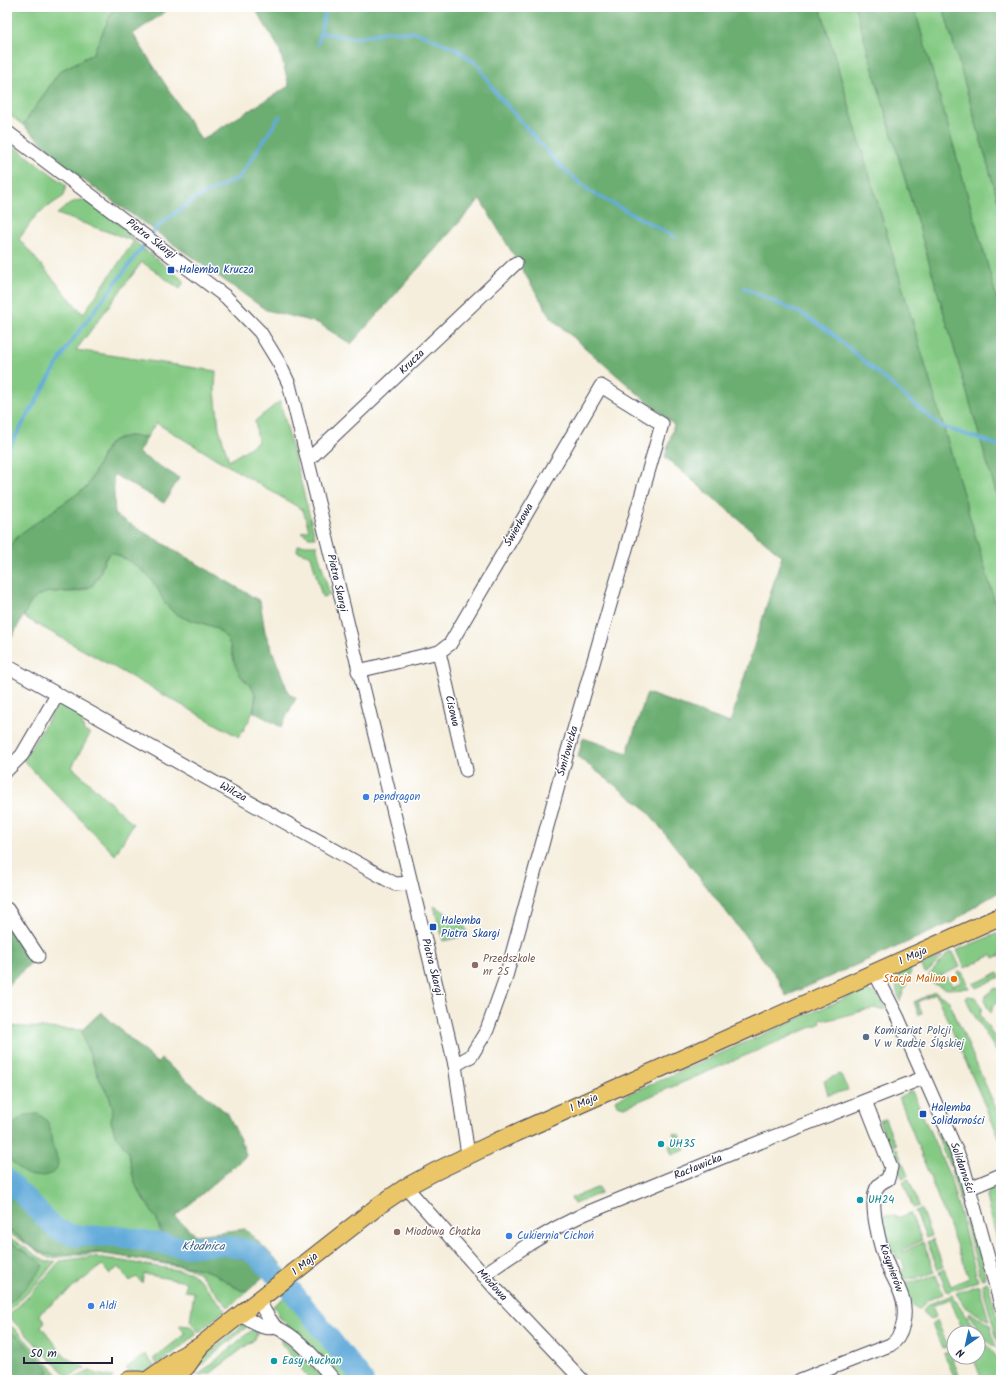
<svg xmlns="http://www.w3.org/2000/svg" width="1008" height="1387" font-family="Kalam,sans-serif">
<style>
.green{fill:#85ca84;stroke:#547660}
.forest{fill:#6cae72;stroke:#476856}
.lines{fill:none;stroke-linecap:round;stroke-linejoin:round}
.stream{stroke:#63acda;stroke-width:3.5}
.river{stroke:#63acda;stroke-width:21}
.minor-casing{stroke:#424153;stroke-width:15}
.major-casing{stroke:#424153;stroke-width:19}
.minor{stroke:#fff;stroke-width:13}
.major{stroke:#ebc669;stroke-width:17}
.transit-dot{fill:#1a4fb4;stroke:#fff;stroke-width:1.5}
.shop-dot{fill:#3f7fe0;stroke:#fff;stroke-width:1.5}
.education-dot{fill:#8d6e63;stroke:#fff;stroke-width:1.5}
.food-dot{fill:#e8710a;stroke:#fff;stroke-width:1.5}
.service-dot{fill:#5c6f8a;stroke:#fff;stroke-width:1.5}
.culture-dot{fill:#0f9aa8;stroke:#fff;stroke-width:1.5}
.labels{text-anchor:middle;dominant-baseline:central;stroke-width:3;stroke-linejoin:round;paint-order:stroke}
.street-label{font-size:11px;fill:#22223b;stroke:#fff}
.transit-label{font-size:11px;fill:#164399;stroke:#fff;text-anchor:start}
.shop-label{font-size:11px;fill:#366cbe;stroke:#fff;text-anchor:start}
.education-label{font-size:11px;fill:#785e54;stroke:#fff;text-anchor:start}
.food-label{font-size:11px;fill:#c56008;stroke:#fff;text-anchor:end}
.service-label{font-size:11px;fill:#4e5e75;stroke:#fff;text-anchor:start}
.culture-label{font-size:11px;fill:#0d838f;stroke:#fff;text-anchor:start}
.water-label{font-size:12px;font-style:italic;fill:#3f6083;stroke:#fff}
</style>
<rect width="100%" height="100%" fill="#fff"/>
<filter id="ink" filterUnits="userSpaceOnUse"><feTurbulence type="fractalNoise" baseFrequency=".025" numOctaves="2"/><feDisplacementMap in="SourceGraphic" scale="8" xChannelSelector="R" yChannelSelector="G"/><feConvolveMatrix kernelMatrix="1 2 1 2 8 2 1 2 1" color-interpolation-filters="sRGB"/></filter>
<filter id="wash" filterUnits="userSpaceOnUse"><feTurbulence type="fractalNoise" baseFrequency=".012" numOctaves="4" result="noise"/><feDisplacementMap in="SourceGraphic" scale="16" xChannelSelector="R" yChannelSelector="G"/><feGaussianBlur stdDeviation="0.9" result="paint"/><feColorMatrix in="noise" values="0 0 0 0 0 0 0 0 0 0 0 0 0 0 0 0 0 1.4 0 .05"/><feComposite in="paint" operator="in"/></filter>
<g filter="url(#wash)">
<rect width="100%" height="100%" fill="#f5eedc"/>
<g class="green">
<polygon points="7,7 114,7 93,54 60,71 23,125 7,113"/>
<polygon points="820,7 855,7 1001,510 1001,623"/>
<polygon points="914,7 943,7 1001,211 1001,313"/>
<path d="M7 141 66 185 64 196 37 214 19 239 83 314 134 241 57 214C63 209 73 200 81 200 93 199 122 227 132 234L134 241 184 281 180 289 142 262 76 350 216 371 215 391 219 428 229 461 258 442 255 421 280 401 315 537H309L301 532 309 530 303 510 156 423 147 437 128 436 114 440 102 455 98 468 87 487 20 534 7 549Z"/>
<polygon points="298,545 316,545 330,595 322,597 311,556 297,551"/>
<path d="M111 552C128 559 146 570 156 586 161 594 163 602 171 609 184 621 200 621 215 628 220 631 227 637 230 643 234 653 234 665 240 674 245 683 256 687 255 699 254 714 247 724 239 737L24 617C26 613 27 607 30 603 45 582 73 600 91 586 103 578 100 561 111 552Z"/>
<polygon points="59,702 80,714 84,731 90,734 72,767 133,824 115,855 23,760"/>
<polygon points="434,906 463,922 468,935 443,941"/>
<polygon points="1001,932 1001,955 994,958 992,955 965,968 957,950"/>
<polygon points="953,952 960,967 930,980 929,975 949,953"/>
<polygon points="943,956 927,973 923,972 922,968 923,965"/>
<path d="M909 967 911 971 900 1001C894 987 894 974 909 967Z"/>
<polygon points="957,972 962,972 969,988 947,989 931,983 948,977 952,986 961,982"/>
<polygon points="998,973 1000,977 976,988 973,984"/>
<path d="M996 988 1001 990V1001L993 1006 991 1013C984 1001 981 996 996 988Z"/>
<path d="M861 991C875 989 880 997 886 1008L881 1010 874 1008 828 1020 820 1018 821 1022 819 1024 630 1105 624 1107 617 1105 615 1100Z"/>
<polygon points="935,992 949,1001 1001,1120 1001,1142 936,994 917,1002 922,1013 919,1015 914,1002"/>
<polygon points="968,996 975,997 982,1008 980,1014 1001,1047 1001,1059 971,1010 966,998"/>
<polygon points="7,1026 82,1030 85,1044 99,1078 109,1096 113,1108 111,1121 115,1134 128,1151 133,1176 137,1188 157,1220 160,1232 167,1239 120,1232 78,1233 66,1230 35,1205 7,1175"/>
<polygon points="839,1074 841,1075 848,1090 828,1095 824,1081"/>
<polygon points="912,1091 950,1177 978,1281 947,1292 939,1272 944,1269 951,1286 969,1278 899,1097"/>
<polygon points="885,1119 896,1146 890,1148 879,1121"/>
<polygon points="935,1130 948,1148 955,1165 950,1167"/>
<polygon points="673,1133 680,1135 685,1150 672,1155 669,1146 677,1143"/>
<polygon points="897,1149 908,1176 902,1178 891,1151"/>
<polygon points="956,1168 968,1209 963,1210 951,1170"/>
<polygon points="909,1179 919,1206 913,1208 903,1181"/>
<polygon points="1001,1184 1001,1254 986,1197 990,1190"/>
<polygon points="599,1187 601,1193 574,1204 571,1198"/>
<polygon points="921,1209 931,1236 926,1238 915,1211"/>
<polygon points="969,1212 986,1278 981,1279 963,1213"/>
<polygon points="910,1213 922,1240 902,1250 903,1252 923,1242 935,1272 919,1278 898,1279 897,1272 905,1269 901,1258 892,1262 891,1258 896,1256 894,1251 888,1254 879,1214 900,1217"/>
<path d="M7 1229C16 1234 26 1243 33 1246 54 1256 81 1251 103 1253L184 1266C194 1268 203 1268 213 1272 225 1278 234 1292 249 1290L228 1307 199 1273 188 1268 103 1253 49 1258 7 1232Z"/>
<polygon points="7,1236 47,1262 56,1261 28,1293 7,1312"/>
<polygon points="933,1239 943,1267 938,1269 927,1242"/>
<polygon points="89,1257 104,1258 189,1272 200,1280 225,1310 199,1332 190,1321 194,1292 185,1291 186,1282 144,1274 142,1283 136,1277 130,1281 119,1267 109,1274 102,1265 39,1314 45,1322 41,1326 65,1357 85,1368 68,1377 8,1316 30,1295 60,1261"/>
<polygon points="936,1275 943,1294 928,1300 919,1310 907,1300 900,1282 920,1281"/>
<polygon points="986,1282 988,1283 1001,1331 1001,1354 982,1284"/>
<polygon points="979,1285 989,1321 965,1307 956,1293"/>
<polygon points="291,1292 363,1380 340,1380 299,1336 277,1315 278,1312 273,1306"/>
<polygon points="952,1295 978,1333 964,1333 950,1299 932,1306 936,1317 930,1319 922,1312 929,1304"/>
<polygon points="970,1313 990,1325 996,1348 988,1342 969,1315"/>
<polygon points="937,1320 948,1347 942,1349 932,1323"/>
<polygon points="7,1323 17,1331 61,1378 43,1380 7,1380"/>
<polygon points="244,1324 249,1325 192,1373 190,1372 191,1367"/>
<polygon points="180,1325 190,1326 197,1334 158,1365 153,1359 185,1334 180,1327"/>
<polygon points="254,1328 257,1335 255,1339 211,1373 197,1376"/>
<path d="M978 1334C992 1355 1001 1352 1001 1380H982L973 1357H978Z"/>
<polygon points="281,1339 298,1352 325,1380 310,1380 281,1343"/>
<polygon points="949,1351 960,1377 955,1379 944,1353"/>
<path d="M145 1354 155 1367C145 1372 135 1375 125 1369Z"/>
<polygon points="90,1371 96,1374 113,1377 111,1380 70,1380"/>
</g>
<g class="forest">
<polygon points="114,7 172,7 133,34 201,140 289,86 279,48 254,7 820,7 1001,623 1001,891 980,903 953,922 786,996 777,977 646,809 578,757 583,738 627,753 647,693 730,723 782,556 665,457 674,425 552,319 480,199 351,344 318,323 266,310 75,174 23,125 60,71 93,54"/>
<polygon points="855,7 914,7 1001,313 1001,510"/>
<polygon points="943,7 1001,7 1001,211"/>
<path d="M128 436 147 437 138 453 179 478 164 503 113 474 115 515 260 601 265 632 289 694 296 698 281 727 254 712C253 706 257 700 255 694 253 685 245 682 240 675 229 658 236 640 215 628 198 619 182 623 166 605 162 599 160 592 156 586 146 570 128 559 111 552L104 560 100 573 92 586 78 591 49 592 39 595 31 602 7 646V549L20 534 87 487 108 445 114 440Z"/>
<polygon points="7,917 35,959 7,986"/>
<polygon points="101,1012 157,1063 161,1059 228,1114 244,1148 246,1156 175,1217 196,1235 245,1229 281,1264 273,1263 252,1246 236,1241 216,1239 180,1242 167,1239 163,1236 157,1220 137,1188 133,1176 128,1151 115,1134 111,1121 113,1108 109,1096 99,1078 89,1051 85,1044 82,1030"/>
<path d="M37 1114C52 1120 50 1130 52 1144 54 1150 57 1156 58 1162 58 1177 39 1178 29 1175 19 1172 15 1163 7 1157V1129L25 1115Z"/>
<path d="M7 1184 53 1232 68 1239 119 1242 182 1253 232 1256 251 1262 266 1274 249 1290 242 1291 213 1273 197 1268 91 1252C78 1251 57 1257 47 1254 32 1250 21 1236 7 1229Z"/>
<path d="M7 1240 40 1261 43 1266C41 1272 13 1302 8 1303Z"/>
<path d="M7 1331C19 1335 26 1345 34 1354 39 1360 46 1364 49 1371L47 1376 21 1379 11 1374 7 1367Z"/>
</g>
<g class="lines">
<g class="stream">
<polyline points="321,33 356,38 389,31 418,33 455,48 478,65 495,92 561,167 591,192 675,237"/>
<polyline points="318,44 326,7"/>
<polyline points="744,288 804,315 830,332 940,426 1001,446"/>
<polyline points="7,451 68,346 159,225 196,198 239,178 280,116"/>
</g>
<polyline class="river" points="7,1179 51,1224 58,1230 75,1236 117,1236 182,1247 221,1245 245,1249 255,1254 292,1291 363,1380"/>
</g>
</g>
<g filter="url(#ink)">
<g class="lines">
<g class="minor-casing">
<g id="minor">
<polyline points="7,132 226,297 260,332 279,363 289,384 439,997 455,1065 468,1155"/>
<polyline points="308,460 516,263"/>
<polyline points="439,652 466,770"/>
<polyline points="7,666 395,884 411,883"/>
<polyline points="358,671 439,652 450,644 601,386 662,424 566,757 505,980 487,1030 471,1056 455,1065"/>
<polyline points="7,770 22,755 57,695"/>
<polyline points="7,909 38,956"/>
<polyline points="875,973 898,1018 963,1166 1001,1305"/>
<polyline points="406,1187 494,1287 582,1380"/>
<polyline points="970,1188 1001,1175"/>
<polyline points="483,1275 529,1244 556,1228 584,1214 740,1150 923,1078"/>
<path d="M240 1315C252 1320 262 1331 275 1327L265 1312 259 1300"/>
<path d="M275 1327C300 1337 317 1361 334 1380"/>
<path d="M800 1380 890 1345C904 1337 906 1314 903 1300 900 1289 893 1278 888 1266 881 1250 867 1201 878 1186 880 1183 884 1181 888 1179L891 1167 865 1101"/>
</g>
</g>
<g class="major-casing">
<g id="major">
<polyline points="129,1380 140,1380"/>
<polyline points="148,1380 180,1357 200,1346 381,1204 406,1187 434,1172 498,1141 1001,916"/>
<polyline points="171,1380 187,1366 198,1350"/>
</g>
</g>
<use href="#minor" class="minor"/>
<use href="#major" class="major"/>
</g>
</g>
<g class="transit-dot">
<rect x="167" y="266" width="8" height="8" rx="2"/>
<rect x="429" y="923" width="8" height="8" rx="2"/>
<rect x="919" y="1110" width="8" height="8" rx="2"/>
</g>
<g class="shop-dot">
<circle cx="366" cy="797" r="4"/>
<circle cx="509" cy="1236" r="4"/>
<circle cx="91" cy="1306" r="4"/>
</g>
<g class="education-dot">
<circle cx="475" cy="965" r="4"/>
<circle cx="397" cy="1232" r="4"/>
</g>
<circle class="food-dot" cx="954" cy="979" r="4"/>
<circle class="service-dot" cx="866" cy="1037" r="4"/>
<g class="culture-dot">
<circle cx="661" cy="1144" r="4"/>
<circle cx="860" cy="1200" r="4"/>
<circle cx="274" cy="1361" r="4"/>
</g>
<g class="labels">
<g class="street-label">
<text transform="translate(151 239) rotate(37)">Piotra Skargi</text>
<text transform="translate(412 362) rotate(-44)">Krucza</text>
<text transform="translate(519 525) rotate(-60)">Świerkowa</text>
<text transform="translate(337 583) rotate(77)">Piotra Skargi</text>
<text transform="translate(452 711) rotate(77)">Cisowa</text>
<text transform="translate(568 751) rotate(-74)">Śmiłowicka</text>
<text transform="translate(233 792) rotate(29)">Wilcza</text>
<text transform="translate(913 956) rotate(-24)">1 Maja</text>
<text transform="translate(432 967) rotate(76)">Piotra Skargi</text>
<text transform="translate(584 1103) rotate(-24)">1 Maja</text>
<text transform="translate(698 1167) rotate(-22)">Racławicka</text>
<text transform="translate(962 1168) rotate(71)">Solidarności</text>
<text transform="translate(305 1264) rotate(-38)">1 Maja</text>
<text transform="translate(891 1268) rotate(70)">Kosynierów</text>
<text transform="translate(492 1285) rotate(48)">Miodowa</text>
</g>
<g class="transit-label">
<text x="179" y="270">Halemba Krucza</text>
<text x="441" y="921">Halemba<tspan x="441" dy="13">Piotra Skargi</tspan></text>
<text x="931" y="1108">Halemba<tspan x="931" dy="13">Solidarności</tspan></text>
</g>
<g class="shop-label">
<text x="374" y="797">pendragon</text>
<text x="517" y="1236">Cukiernia Cichoń</text>
<text x="99" y="1306">Aldi</text>
</g>
<g class="education-label">
<text x="483" y="959">Przedszkole<tspan x="483" dy="13">nr 25</tspan></text>
<text x="405" y="1232">Miodowa Chatka</text>
</g>
<g class="food-label">
<text x="946" y="979">Stacja Malina</text>
</g>
<g class="service-label">
<text x="874" y="1031">Komisariat Polcji<tspan x="874" dy="13">V w Rudzie Śląskiej</tspan></text>
</g>
<g class="culture-label">
<text x="669" y="1144">UH35</text>
<text x="868" y="1200">UH24</text>
<text x="282" y="1361">Easy Auchan</text>
</g>
<g class="water-label">
<text x="203" y="1246">Kłodnica</text>
</g>
</g>
<rect width="1008" height="1387" fill="none" stroke="#fff" stroke-width="24"/>
<g transform="translate(966 1345) rotate(214)"><circle r="19" fill="#ffffff" stroke="#a7a7b1"/>
<path d="M0-3L7 15L0 10L-7 15Z" fill="#1f6fb2"/>
<text y="-6" font-size="11" font-weight="bold" text-anchor="middle" fill="#22223b">N</text>
</g>
<path d="M24 1357v6h88v-6" fill="none" stroke="#22223b" stroke-width="2"/>
<text x="30" y="1357" font-size="12" fill="#22223b" stroke="#ffffff" stroke-width="3" paint-order="stroke">50 m</text>
</svg>
